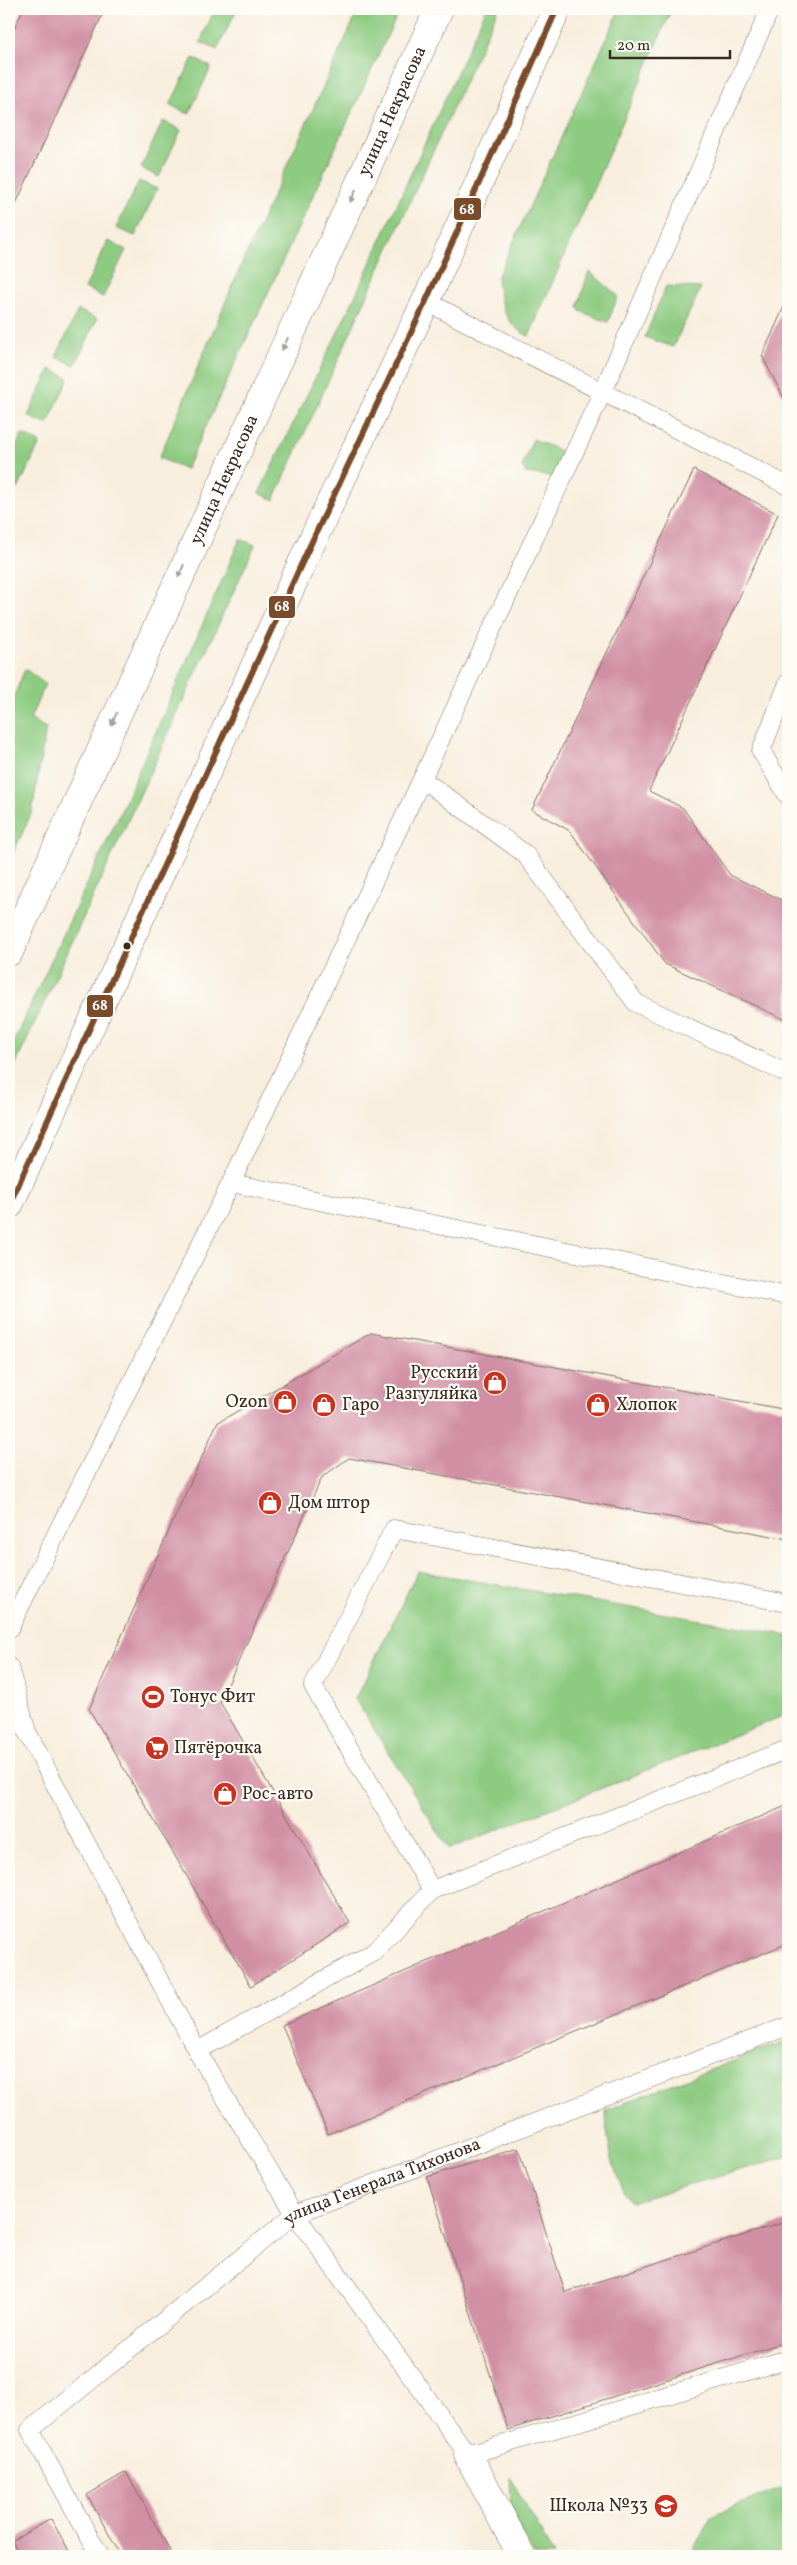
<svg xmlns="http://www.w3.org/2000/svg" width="797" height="2565" font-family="Vollkorn,serif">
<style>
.green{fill:#8dcb81;stroke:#647a50}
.building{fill:#d18fa4}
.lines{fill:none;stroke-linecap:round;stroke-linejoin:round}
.service-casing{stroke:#7d6f61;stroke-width:19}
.minor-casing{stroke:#7d6f61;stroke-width:29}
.primary-casing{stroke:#7d6f61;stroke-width:29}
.service{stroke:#fff;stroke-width:18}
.minor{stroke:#fff;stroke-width:28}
.primary{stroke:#fff;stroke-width:28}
.bus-1-casing{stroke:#fdfcf7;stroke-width:10}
.bus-1{stroke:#7a4b2a;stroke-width:6}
.oneway{fill:#a79f9a}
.bus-dot{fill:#3b2a1e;stroke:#fdfcf7;stroke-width:2}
.labels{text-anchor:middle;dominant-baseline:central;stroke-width:4.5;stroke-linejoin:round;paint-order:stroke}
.street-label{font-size:18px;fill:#3b2a1e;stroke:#fdfcf7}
.poi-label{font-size:18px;fill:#3b2a1e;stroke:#fdfcf7;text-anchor:start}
.line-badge{stroke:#fdfcf7;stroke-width:2}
.badge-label{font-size:14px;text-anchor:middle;font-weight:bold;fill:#fff}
</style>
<rect width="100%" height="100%" fill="#fdfcf7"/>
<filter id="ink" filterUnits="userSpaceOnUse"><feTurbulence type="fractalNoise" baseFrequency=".02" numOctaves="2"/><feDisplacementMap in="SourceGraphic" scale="10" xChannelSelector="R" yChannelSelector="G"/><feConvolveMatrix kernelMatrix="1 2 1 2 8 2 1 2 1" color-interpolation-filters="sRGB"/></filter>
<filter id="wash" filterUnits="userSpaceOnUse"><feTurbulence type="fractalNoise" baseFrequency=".0096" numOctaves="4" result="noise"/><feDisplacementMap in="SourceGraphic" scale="20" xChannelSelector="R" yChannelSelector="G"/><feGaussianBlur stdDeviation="1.12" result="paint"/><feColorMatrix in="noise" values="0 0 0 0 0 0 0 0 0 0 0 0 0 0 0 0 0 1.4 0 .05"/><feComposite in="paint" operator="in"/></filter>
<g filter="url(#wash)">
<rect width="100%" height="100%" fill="#f8eedd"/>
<g class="green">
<polygon points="215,9 237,9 217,50 200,42"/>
<polygon points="359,9 400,9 186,469 159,458 243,261"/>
<polygon points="486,9 498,9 274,500 259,493 353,301"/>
<path d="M620 9H672L529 336C504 325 500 303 497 278Z"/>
<polygon points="193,58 211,67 189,114 170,105"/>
<polygon points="163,121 181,130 159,177 141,168"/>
<polygon points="139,181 157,189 135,236 116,228"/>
<polygon points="108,241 126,250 103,297 85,288"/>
<polygon points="589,271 618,296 608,322 580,311 578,306"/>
<polygon points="666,286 701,288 673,347 645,337"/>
<polygon points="78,310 97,319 75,365 56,357"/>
<polygon points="50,369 69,378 47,425 28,416"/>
<polygon points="22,434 40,443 18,489 9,485 9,461"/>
<polygon points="533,439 563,452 553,477 526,473 522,466"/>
<polygon points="240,539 255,545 9,1079 9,1051 121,811"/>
<polygon points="25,669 45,684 30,719 46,728 32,812 9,862 9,709"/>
<polygon points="418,1571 788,1635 788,1714 449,1849 355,1699"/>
<path d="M788 2040V2156L631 2202C613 2177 606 2140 606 2110Z"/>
<polygon points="510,2476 554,2556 535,2556 511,2514"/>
<polygon points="788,2486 788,2556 690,2556 712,2515"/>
</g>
<g id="blocks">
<g class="building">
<polygon points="23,9 105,9 9,219 9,40"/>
<polygon points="788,298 788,406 762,356"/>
<polygon points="694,470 778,514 649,791 683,808 730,875 788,903 788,1021 665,964 570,831 532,810"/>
<polygon points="371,1333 788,1410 788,1539 349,1458 322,1477 220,1702 350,1923 251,1986 89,1709 217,1423"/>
<polygon points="788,1805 788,1943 328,2134 282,2025"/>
<polygon points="519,2148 565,2292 788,2221 788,2341 508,2430 427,2177"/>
<polygon points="126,2472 173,2556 121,2556 87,2495"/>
<polygon points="51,2519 72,2556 21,2556 12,2541"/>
</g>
</g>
</g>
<g filter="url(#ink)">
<use href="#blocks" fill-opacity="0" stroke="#7d6f61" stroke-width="1"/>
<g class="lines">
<g class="service-casing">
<g id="service">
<path d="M426 301C546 365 668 424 788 486"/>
<polyline points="788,683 761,751 788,796"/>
<polyline points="422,779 525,854 636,1003 788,1074"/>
<polyline points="231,1183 788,1296"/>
<polyline points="788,1603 394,1529 313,1686 432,1890 788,1749"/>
<polyline points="9,1629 231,1183 422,779 603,391 770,9"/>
<polyline points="9,1667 27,1732 197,2051 295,2214 468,2455 788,2359"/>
<polyline points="197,2051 374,1952 432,1890"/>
<path id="s1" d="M100 2556 30 2430 295 2214 788 2026"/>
</g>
</g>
<g class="minor-casing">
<polyline id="minor" points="468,2455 522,2556"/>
</g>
<g class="primary-casing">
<g id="primary">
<path id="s2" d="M9 952 439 9"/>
<polyline points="9,1205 306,554 426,301 557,9"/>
</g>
</g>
<use href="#service" class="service"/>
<use href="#minor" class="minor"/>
<use href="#primary" class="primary"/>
<g class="bus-1-casing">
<polyline id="bus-1" points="9,1205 306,554 426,301 557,9"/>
</g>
<use href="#bus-1" class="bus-1"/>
</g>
<defs><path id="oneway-solid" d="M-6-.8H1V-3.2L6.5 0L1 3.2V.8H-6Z" transform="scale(1.25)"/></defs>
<g class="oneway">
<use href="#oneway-solid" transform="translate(353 196) rotate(115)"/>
<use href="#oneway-solid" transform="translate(285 344) rotate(115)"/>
<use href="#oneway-solid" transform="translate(181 571) rotate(114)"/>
<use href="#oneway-solid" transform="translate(114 719) rotate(114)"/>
</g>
</g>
<defs>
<g id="shop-disc" transform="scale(1.25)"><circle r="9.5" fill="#c8321e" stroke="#fdfcf7"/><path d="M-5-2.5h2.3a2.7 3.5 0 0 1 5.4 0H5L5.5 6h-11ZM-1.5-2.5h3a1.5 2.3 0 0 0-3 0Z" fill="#fff"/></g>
<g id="stadium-disc" transform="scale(1.25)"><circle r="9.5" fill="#c8321e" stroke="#fdfcf7"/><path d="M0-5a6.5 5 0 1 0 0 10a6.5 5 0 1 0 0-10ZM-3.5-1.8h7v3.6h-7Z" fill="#fff"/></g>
<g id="supermarket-disc" transform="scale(1.25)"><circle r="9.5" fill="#c8321e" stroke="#fdfcf7"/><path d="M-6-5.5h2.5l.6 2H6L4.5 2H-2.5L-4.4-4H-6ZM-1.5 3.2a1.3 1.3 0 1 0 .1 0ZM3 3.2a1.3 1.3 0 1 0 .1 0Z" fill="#fff"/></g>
<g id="school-disc" transform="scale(1.25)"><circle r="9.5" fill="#c8321e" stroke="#fdfcf7"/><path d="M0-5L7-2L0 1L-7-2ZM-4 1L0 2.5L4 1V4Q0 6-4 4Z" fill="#fff"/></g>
</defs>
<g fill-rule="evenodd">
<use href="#shop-disc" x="495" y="1383"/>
<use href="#shop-disc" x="285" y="1402"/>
<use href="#shop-disc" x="324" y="1405"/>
<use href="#shop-disc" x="598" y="1405"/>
<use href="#shop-disc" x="270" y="1503"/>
<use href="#stadium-disc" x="153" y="1697"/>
<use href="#supermarket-disc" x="157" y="1748"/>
<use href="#shop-disc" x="225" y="1794"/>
<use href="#school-disc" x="666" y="2506"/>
</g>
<circle class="bus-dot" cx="127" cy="946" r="4.5"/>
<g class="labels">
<g class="street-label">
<text stroke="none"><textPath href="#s2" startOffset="924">улица Некрасова</textPath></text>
<text stroke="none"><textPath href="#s2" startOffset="519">улица Некрасова</textPath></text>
<text stroke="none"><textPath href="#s1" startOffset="579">улица Генерала Тихонова</textPath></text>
</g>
<g class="poi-label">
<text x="478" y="1373" text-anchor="end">Русский<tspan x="478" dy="21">Разгуляйка</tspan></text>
<text x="268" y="1402" text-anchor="end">Ozon</text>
<text x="342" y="1405">Гаро</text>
<text x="616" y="1405">Хлопок</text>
<text x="288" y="1503">Дом штор</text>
<text x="170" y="1697">Тонус Фит</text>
<text x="174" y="1748">Пятёрочка</text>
<text x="242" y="1794">Рос-авто</text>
<text x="648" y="2506" text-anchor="end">Школа №33</text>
</g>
</g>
<g class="line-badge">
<rect x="453" y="197" width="29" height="24" rx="5" fill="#7a4b2a"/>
<rect x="268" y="595" width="28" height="24" rx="5" fill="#7a4b2a"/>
<rect x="86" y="994" width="28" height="24" rx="5" fill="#7a4b2a"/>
</g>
<g class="badge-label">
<text x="467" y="214">68</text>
<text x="282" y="611">68</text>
<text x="100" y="1010">68</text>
</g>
<rect width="797" height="2565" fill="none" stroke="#fdfcf7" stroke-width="30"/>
<path d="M610 50v8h120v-8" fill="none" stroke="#3b2a1e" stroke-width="2.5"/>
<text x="617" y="50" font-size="15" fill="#3b2a1e" stroke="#fdfcf7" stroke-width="4" paint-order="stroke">20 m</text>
</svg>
